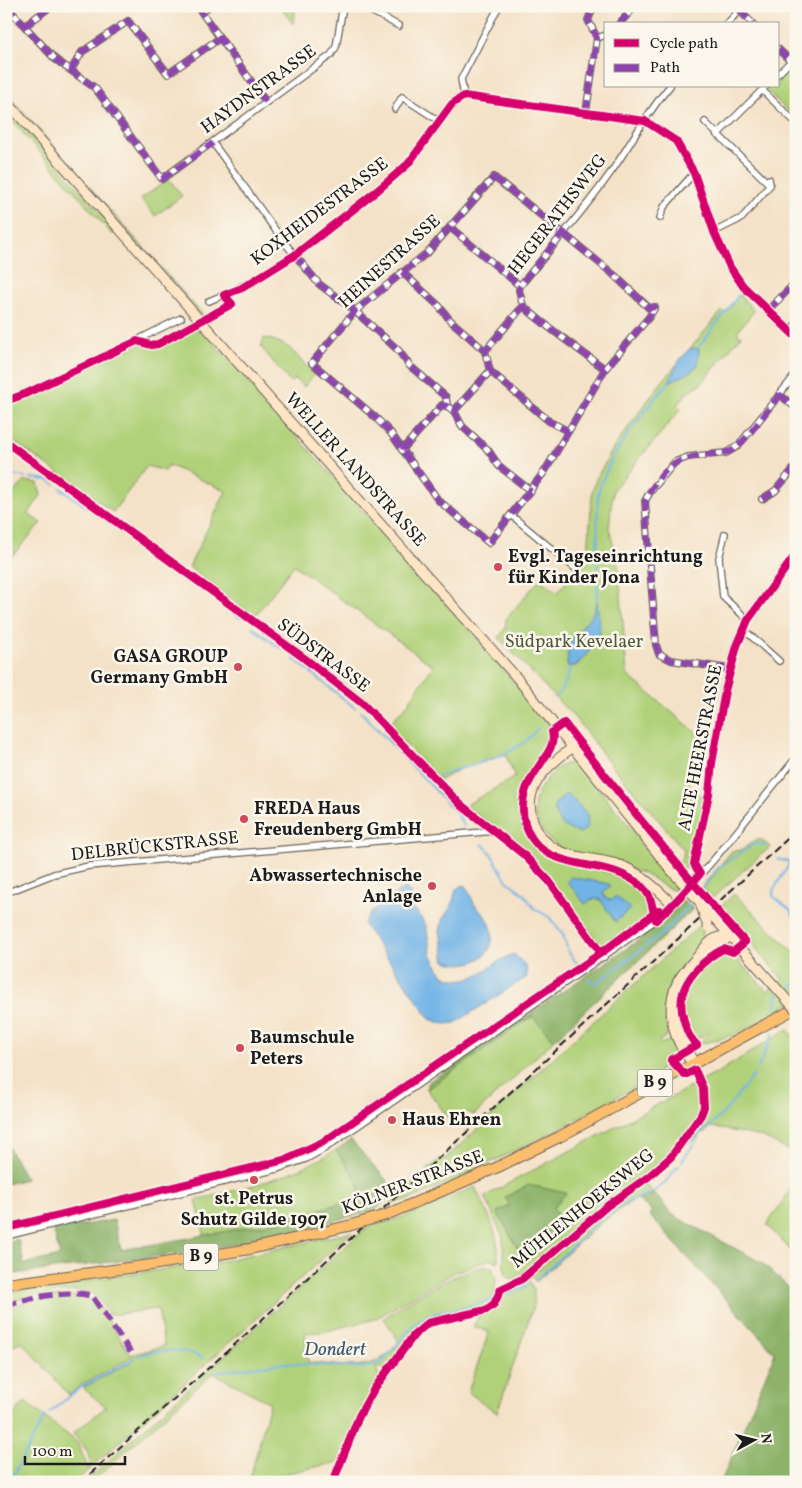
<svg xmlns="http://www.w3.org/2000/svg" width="802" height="1488" font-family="Vollkorn,serif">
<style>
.green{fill:#b0d179;stroke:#66764a;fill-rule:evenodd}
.forest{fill:#8cb369;stroke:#546842}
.water{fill:#71b3e6;stroke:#466881}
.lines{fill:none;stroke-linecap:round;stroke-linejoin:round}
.stream{stroke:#71b3e6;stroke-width:2}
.street-casing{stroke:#686158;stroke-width:8}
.secondary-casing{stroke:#686158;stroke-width:11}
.primary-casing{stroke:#686158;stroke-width:12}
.street{stroke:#fff;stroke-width:5.5}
.secondary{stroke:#fde5c5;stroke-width:9}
.primary{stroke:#fbbd6e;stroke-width:10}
.rail{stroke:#1c1c1c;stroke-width:2;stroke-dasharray:8 4;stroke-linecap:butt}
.secondary-bridge-casing{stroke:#686158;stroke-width:11;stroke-linecap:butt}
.primary-bridge-casing{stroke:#686158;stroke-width:12;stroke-linecap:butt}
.secondary-bridge{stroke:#fde5c5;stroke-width:9}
.primary-bridge{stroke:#fbbd6e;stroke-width:10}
.quiet{stroke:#8e44ad;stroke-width:6;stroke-dasharray:12 6;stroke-linecap:butt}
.cycleway-casing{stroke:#fbf7ec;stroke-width:11}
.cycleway{stroke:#d6006c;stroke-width:8}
.poi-dot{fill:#d1495b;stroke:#fbf7ec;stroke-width:2}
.labels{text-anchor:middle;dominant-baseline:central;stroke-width:5;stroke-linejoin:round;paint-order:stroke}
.shield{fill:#fbf7ec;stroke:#5f5e5a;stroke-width:1}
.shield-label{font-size:16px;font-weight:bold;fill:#1c1c1c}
.street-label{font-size:18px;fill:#1c1c1c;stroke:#fbf7ec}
.poi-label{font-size:18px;font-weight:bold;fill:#1c1c1c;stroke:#fbf7ec;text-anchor:start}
.park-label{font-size:18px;fill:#505b3d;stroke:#fbf7ec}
.water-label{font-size:19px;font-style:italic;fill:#3e586d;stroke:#fbf7ec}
</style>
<rect width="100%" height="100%" fill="#fbf7ec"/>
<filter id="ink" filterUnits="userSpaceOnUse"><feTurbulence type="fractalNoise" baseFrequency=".02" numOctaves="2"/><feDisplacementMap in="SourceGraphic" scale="10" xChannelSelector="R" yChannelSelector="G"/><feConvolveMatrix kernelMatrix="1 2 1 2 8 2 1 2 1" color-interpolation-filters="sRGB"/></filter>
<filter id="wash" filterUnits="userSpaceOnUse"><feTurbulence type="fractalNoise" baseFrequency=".0096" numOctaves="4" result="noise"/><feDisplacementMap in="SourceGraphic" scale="20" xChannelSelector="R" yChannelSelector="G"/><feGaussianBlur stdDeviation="1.12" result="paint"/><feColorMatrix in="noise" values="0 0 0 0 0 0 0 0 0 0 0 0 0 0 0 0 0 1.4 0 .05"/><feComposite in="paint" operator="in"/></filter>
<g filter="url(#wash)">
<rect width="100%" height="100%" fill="#f4e2c8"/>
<g class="green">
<polygon points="280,6 296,6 293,24"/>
<polygon points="790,63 796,69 796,119 765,89 768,86 778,86 778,76"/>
<polygon points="6,93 204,316 202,317"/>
<polygon points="6,107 118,232 112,234 6,114"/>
<polygon points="169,179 182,196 155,216 141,199"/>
<path d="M739 294 754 311 737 332 741 336 701 384 690 390 677 405 681 409 613 490 609 527 619 570 627 675 709 743 695 753 688 790 705 797 692 865 690 864 672 882 678 889 672 890C661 886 653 877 642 873 607 860 550 859 536 819 532 805 536 794 544 783 551 773 561 762 574 763L583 769 663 868 661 870 665 875C674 868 683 861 684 850L609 762 575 718 499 638 506 627V619L540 579 557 593 588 555 592 493 596 479 614 447 657 388 722 311 725 313Z"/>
<path d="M198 325 488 651 552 729 550 732C562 754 499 784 529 836 551 874 604 861 637 885 641 888 646 891 648 895 651 901 650 908 652 914L609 945H601L596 940 568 901 530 857 466 805 515 777 505 754 460 769 440 780 387 725 404 709 433 666 294 565 254 617 189 567 226 491 168 465 165 471 147 466 113 512 6 436V404L53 386 138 343 154 347Z"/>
<path d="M264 338C295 344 294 357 315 374L304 387 295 379 290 382 261 347Z"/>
<polygon points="25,481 38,483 41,495 28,514 41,523 6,563 6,501"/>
<path d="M760 839 770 847 710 900 700 889 732 851C746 852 748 841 760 839Z"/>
<path d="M734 894 796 954V1000C766 1016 733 1041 699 1043L710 1032 694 1040C669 999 689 976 723 953L733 955 767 991 783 980 748 939 718 909Z"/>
<path d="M702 923C709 949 680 962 670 984 663 1000 665 1017 668 1035L659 1041 662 1044 670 1040 675 1052 655 1076 555 1131 463 1176 411 1199 391 1204 440 1158 444 1160 563 1049Z"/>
<polygon points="533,1016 554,1040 474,1115 466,1112 452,1123 427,1089"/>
<path d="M787 1029 796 1039V1154L762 1137 712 1127C666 1156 622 1189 579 1224 563 1237 529 1276 511 1279L506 1274 504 1267 503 1238 485 1196 719 1072ZM510 1206 524 1259 497 1212Z"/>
<path d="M336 1150 359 1183 361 1198 267 1224 205 1237 196 1200C245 1188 293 1177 336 1150Z"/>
<polygon points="796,1181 796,1256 767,1225"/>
<polygon points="644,1184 655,1194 632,1201 599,1224 536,1282 532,1275 596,1220"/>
<path d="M475 1187C487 1212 500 1233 498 1262L491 1259 455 1272 375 1319 322 1332 305 1333 308 1362C342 1365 376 1375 399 1342L384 1318C405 1304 471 1261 492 1267L496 1278 494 1300 489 1306 480 1310 442 1316 429 1321 385 1370 376 1366 379 1377 338 1462 257 1480 250 1478 270 1403 213 1373 96 1478 91 1482H85L366 1228 409 1215Z"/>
<path d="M352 1232 75 1482H6V1423L25 1402 77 1442 88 1468 91 1463 87 1451 73 1433 106 1407 83 1388 134 1360 132 1357 81 1385 69 1395 21 1341 6 1351V1309C25 1299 81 1289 97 1303L131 1355 164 1346 158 1309 109 1315C104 1308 99 1297 91 1293 77 1287 21 1297 6 1303V1292L222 1261Z"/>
<polygon points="528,1278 534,1290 534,1304 497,1413 468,1392 489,1332 473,1326 481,1313 503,1292"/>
</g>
<g class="forest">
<polygon points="683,900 693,909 554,1040 532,1016 427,1089 427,1083 639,940"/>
<polygon points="351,1140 396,1191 377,1209 288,1234 199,1251 6,1275 6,1242 18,1239 24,1264 60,1256 53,1230 114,1220 121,1250 267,1224 360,1198 359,1183 336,1150"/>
<polygon points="6,1143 26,1179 6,1184"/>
<polygon points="529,1185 566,1193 553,1208 563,1225 524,1260 497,1212 510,1206 505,1197"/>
<polygon points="655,1194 671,1214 764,1264 796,1295 796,1482 721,1482 775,1353 649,1215 652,1211 638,1200"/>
</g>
<g class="water">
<polygon points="690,348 699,349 698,365 689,373 669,382 679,361"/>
<polygon points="597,601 600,634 597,643 576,666 567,666 568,648 573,637 592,615"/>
<path d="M567 793 587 814 588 827 580 833C564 829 555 822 554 805Z"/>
<polygon points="571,877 609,884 610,886 603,892 605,898 611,900 616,896 630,909 615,922 600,899 593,899 585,904 567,881"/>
<path d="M464 885C470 890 471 899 475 905 481 913 488 917 491 927 499 957 469 970 445 961L440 931 442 920 452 905 456 889Z"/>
<path d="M406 888 410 892 413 907 426 925 431 954 442 974C471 992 491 961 514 954L526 966 527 977 455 1023 444 1024 430 1019 364 925C365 913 395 893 406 888Z"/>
</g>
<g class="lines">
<g class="stream">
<polyline points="698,348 739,295"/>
<polyline points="6,474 25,477"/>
<polyline points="31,478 48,480 55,485"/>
<polyline points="60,488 88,508"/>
<polyline points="94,512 145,547"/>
<polyline points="152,552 173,568"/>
<polyline points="181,574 213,596"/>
<path d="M597 601 598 493C610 452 642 414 669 382"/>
<polyline points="221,603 240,618"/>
<polyline points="252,627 280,648"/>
<polyline points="294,659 355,708"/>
<polyline points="557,697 567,679 570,667"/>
<polyline points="361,712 456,812 464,826"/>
<path d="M438 776C470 764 517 758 538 728"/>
<polyline points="482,844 490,852 507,881 524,894 534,908 549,917 563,934 568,951 578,965"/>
<polyline points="796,853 774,889 773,896 789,909 796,919"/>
<polyline points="777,859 789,862"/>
<polyline points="702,890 719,867 756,843 765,846"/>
<polyline points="588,979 593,983 598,982 664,932 691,904"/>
<polyline points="782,990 792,987 796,982"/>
<polyline points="775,1008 778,993"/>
<polyline points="758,1068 773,1033"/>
<polyline points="682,1161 702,1132 722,1115 754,1075"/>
<polyline points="536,1280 598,1223 631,1200 653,1192 664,1184 678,1166"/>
<polyline points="507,1294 529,1285"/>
<path d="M138 1356C155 1349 189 1348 204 1359"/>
<polyline points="215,1372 283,1363 352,1367 368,1367 381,1363 415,1324 426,1316 442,1311 471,1306 493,1299"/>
<polyline points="49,1413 81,1387 134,1359"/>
<polyline points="10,1482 45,1416"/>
</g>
</g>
</g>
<g filter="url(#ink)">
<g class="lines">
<g class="street-casing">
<g id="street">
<polyline points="6,6 55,59 95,88 162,179 331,55 336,47 343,6"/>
<polyline points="197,6 266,102"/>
<polyline points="362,6 399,26"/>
<polyline points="739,10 753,24"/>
<polyline points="202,12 209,6"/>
<polyline points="619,24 635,6"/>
<polyline points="727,24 743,6"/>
<polyline points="25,26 51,6"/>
<polyline points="597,38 606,35"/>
<polyline points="778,49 796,66"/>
<polyline points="71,70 82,52 128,21 168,74 220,38"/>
<polyline points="778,74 791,61"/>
<polyline points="766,86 762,90 793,120"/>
<polyline points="464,96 645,121 676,141 694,173 714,232 730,267 743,286 796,337"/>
<polyline points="464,96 461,79 499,6"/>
<polyline points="395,109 402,97 439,121"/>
<polyline points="586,112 597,38 588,20 594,6"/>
<polyline points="705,122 770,185"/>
<polyline points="717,135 762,90"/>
<polyline points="213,143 284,242 319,284 355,311 398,350 410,366 446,397 447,406"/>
<polygon points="494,177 613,274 649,308 655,307 649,317 605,369 545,471 489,543 438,500 390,432 375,417 312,363 355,311 428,252"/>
<polyline points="660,218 664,207 694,173"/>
<polyline points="451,228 520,286"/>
<polyline points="714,232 742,218 770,185 769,179"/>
<polyline points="402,272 439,306 450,320 485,351"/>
<path d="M209 301C263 280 307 246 353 210 371 195 393 181 408 163 428 141 440 114 464 96"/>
<path d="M523 306C549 329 577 348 605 369"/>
<polyline points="768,310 796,282"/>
<polyline points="790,331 796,324"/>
<polyline points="490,371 550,422 568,431"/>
<polyline points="779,394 796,408"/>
<polyline points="6,401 88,365 181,318"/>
<polyline points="454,411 462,426 488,450 499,466 531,491"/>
<polyline points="6,442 304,658 363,704 461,805 523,854 549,881 604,957"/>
<path d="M402 450 442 405 447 406 454 411 490 371 485 351 523 306 519 290 520 286C550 249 582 213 609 175 630 146 646 113 670 86"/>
<polyline points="762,499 775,491 796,466"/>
<polyline points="511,515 576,569"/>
<polyline points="725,534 719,558 723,597 748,620"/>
<polyline points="743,629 779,661"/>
<polyline points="729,669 671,660 659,654 656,645 645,501 650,492 675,462 688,457 726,453 738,446 796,374"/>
<polyline points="700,874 694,864 709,794 712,763 725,691 737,646 748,620 796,554"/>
<polyline points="6,893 54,874 89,866 495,831"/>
<path d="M6 1236 277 1169 306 1159 327 1147 656 920C709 872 751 812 796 758"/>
<path d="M333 1482 359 1416 374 1389 414 1335 428 1323 486 1310 494 1304 501 1289 522 1279 607 1206 648 1177 671 1157 701 1115C708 1096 699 1081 692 1063"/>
</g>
</g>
<g class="secondary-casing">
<g id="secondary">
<polyline points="6,101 517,678 670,869"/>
<path d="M573 747C560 757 546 767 537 782 521 809 536 843 565 853 585 860 606 859 625 867 644 876 659 890 673 905"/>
<polyline points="716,920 772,983"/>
<polyline points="695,960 708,955 730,936"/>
<polyline points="675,1010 690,1049 692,1063"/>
<path d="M692 1063C673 1040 664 1009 678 981 683 972 690 965 697 957 706 945 714 934 730 936"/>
</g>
</g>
<g class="primary-casing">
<g id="primary">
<polyline points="386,1215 498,1167 559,1137 796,1008"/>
<polyline points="6,1284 151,1265 250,1249 348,1226"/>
</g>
</g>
<use href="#street" class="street"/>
<use href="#secondary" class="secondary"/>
<use href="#primary" class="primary"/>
<polyline class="rail" points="81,1482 232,1347 796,831"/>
<g class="secondary-bridge-casing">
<g id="secondary-bridge">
<polyline points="670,869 716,920"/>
<polyline points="701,906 708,927"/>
<polyline points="772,983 796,1010"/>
</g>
</g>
<g class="primary-bridge-casing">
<polyline id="primary-bridge" points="348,1226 386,1215"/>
</g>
<use href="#secondary-bridge" class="secondary-bridge"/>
<use href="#primary-bridge" class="primary-bridge"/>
<g class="quiet">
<polyline points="6,6 55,59 95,88 162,179 213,143"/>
<polyline points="197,6 266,102"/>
<polyline points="739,10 753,24"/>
<polyline points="619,24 635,6"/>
<polyline points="25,26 51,6"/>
<polyline points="778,49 796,66"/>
<polyline points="71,70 82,52 128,21 168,74 220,38"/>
<polyline points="586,112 597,38 588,20 594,6"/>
<polygon points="494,177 613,274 649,308 655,307 649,317 605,369 545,471 489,543 438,500 390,432 375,417 312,363 355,311 428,252"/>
<polyline points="451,228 520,286"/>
<polyline points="295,255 319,284 355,311 398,350 410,366 446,397 447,406"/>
<polyline points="402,272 439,306 450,320 485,351"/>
<path d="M523 306C549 329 577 348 605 369"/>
<polyline points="768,310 796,282"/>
<polyline points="490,371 550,422 568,431"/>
<polyline points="779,394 796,408"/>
<polyline points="454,411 462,426 488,450 499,466 531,491"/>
<polyline points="402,450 442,405 447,406 454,411 490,371 485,351 523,306 519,290 520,286 567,228"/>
<polyline points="762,499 775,491 796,466"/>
<path d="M729 669 671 660 659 654 656 645 645 501C659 473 673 458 704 455 713 454 723 454 731 451 744 445 772 404 783 390"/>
<path d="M6 1306C26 1298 72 1289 92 1296L131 1353"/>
</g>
<g class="cycleway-casing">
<g id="cycleway">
<polyline points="6,401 25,394 137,341 151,345 158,344 232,304 224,295 242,288 295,255 378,190 408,164 452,104 464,96 645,121 676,141 694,173 714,232 730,267 743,286 796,337"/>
<polyline points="6,442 304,658 363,704 461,805 523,854 549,881 601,953"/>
<polyline points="6,1228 284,1160 323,1142 601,953 659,910"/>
<path d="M333 1482 359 1416 374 1389 414 1335 428 1323 486 1310 494 1304 501 1289 522 1279 607 1206 648 1177 671 1157 701 1115 704 1107 703 1088 695 1070 685 1075 671 1060 697 1045C690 1039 686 1030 684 1021 677 998 684 982 701 965 708 959 715 952 724 949L733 952 745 942C681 871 622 798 564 723L552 732C560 757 512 777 525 823 541 880 614 852 646 891 653 899 652 911 656 920 672 906 687 890 700 874L694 864 709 794 712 763 725 691 737 646 748 620 796 554"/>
</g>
</g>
<use href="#cycleway" class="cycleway"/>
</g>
</g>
<g class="poi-dot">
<circle cx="498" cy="567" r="5"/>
<circle cx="238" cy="667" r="5"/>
<circle cx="244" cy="819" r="5"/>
<circle cx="432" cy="886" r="5"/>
<circle cx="240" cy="1048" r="5"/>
<circle cx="392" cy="1120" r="5"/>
<circle cx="254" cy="1180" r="5"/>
</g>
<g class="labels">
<g class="shield">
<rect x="637.5" y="1069.5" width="35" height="27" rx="4"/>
<rect x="183.5" y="1243.5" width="35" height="27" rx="4"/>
</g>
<g class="shield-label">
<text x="655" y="1083">B 9</text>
<text x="201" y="1257">B 9</text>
</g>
<g class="street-label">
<text transform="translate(259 90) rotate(-36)">HAYDNSTRASSE</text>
<text transform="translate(320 212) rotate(-37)">KOXHEIDESTRASSE</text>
<text transform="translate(558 215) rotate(-52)">HEGERATHSWEG</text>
<text transform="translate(390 262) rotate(-42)">HEINESTRASSE</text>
<text transform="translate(355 470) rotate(48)">WELLER LANDSTRASSE</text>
<text transform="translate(323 656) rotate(37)">SÜDSTRASSE</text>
<text transform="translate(701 748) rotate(-79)">ALTE HEERSTRASSE</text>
<text transform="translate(155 847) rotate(-6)">DELBRÜCKSTRASSE</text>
<text transform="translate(413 1183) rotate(-21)">KÖLNER STRASSE</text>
<text transform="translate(583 1209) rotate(-39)">MÜHLENHOEKSWEG</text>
</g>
<g class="poi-label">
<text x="508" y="557">Evgl. Tageseinrichtung<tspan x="508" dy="21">für Kinder Jona</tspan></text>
<text x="228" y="657" text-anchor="end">GASA GROUP<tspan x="228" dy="21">Germany GmbH</tspan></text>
<text x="254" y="809">FREDA Haus<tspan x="254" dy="21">Freudenberg GmbH</tspan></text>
<text x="422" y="876" text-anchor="end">Abwassertechnische<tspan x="422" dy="21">Anlage</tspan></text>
<text x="250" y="1038">Baumschule<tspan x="250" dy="21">Peters</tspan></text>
<text x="402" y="1120">Haus Ehren</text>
<text x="254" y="1199" text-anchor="middle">st. Petrus<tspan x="254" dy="21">Schutz Gilde 1907</tspan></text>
</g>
<g class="park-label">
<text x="574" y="642">Südpark Kevelaer</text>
</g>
<g class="water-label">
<text x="335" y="1350">Dondert</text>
</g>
</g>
<rect width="802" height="1488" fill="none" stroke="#fbf7ec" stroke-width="25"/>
<rect x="604" y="22" width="175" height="65" fill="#fbf7ec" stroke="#a29f99"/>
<rect x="614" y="39" width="25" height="8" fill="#d6006c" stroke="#a29f99"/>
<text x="650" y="48" font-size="15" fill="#1c1c1c">Cycle path</text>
<rect x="614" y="64" width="25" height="8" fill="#8e44ad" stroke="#a29f99"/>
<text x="650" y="72" font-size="15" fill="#1c1c1c">Path</text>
<g transform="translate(754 1440) rotate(83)" stroke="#fbf7ec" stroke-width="4" paint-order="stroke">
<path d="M0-4L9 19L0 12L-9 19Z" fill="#1c1c1c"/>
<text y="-8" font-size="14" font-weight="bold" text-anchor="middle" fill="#1c1c1c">N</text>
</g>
<path d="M25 1456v8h100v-8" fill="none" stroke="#1c1c1c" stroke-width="2.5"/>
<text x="32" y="1456" font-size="15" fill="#1c1c1c" stroke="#fbf7ec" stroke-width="4" paint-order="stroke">100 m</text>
</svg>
